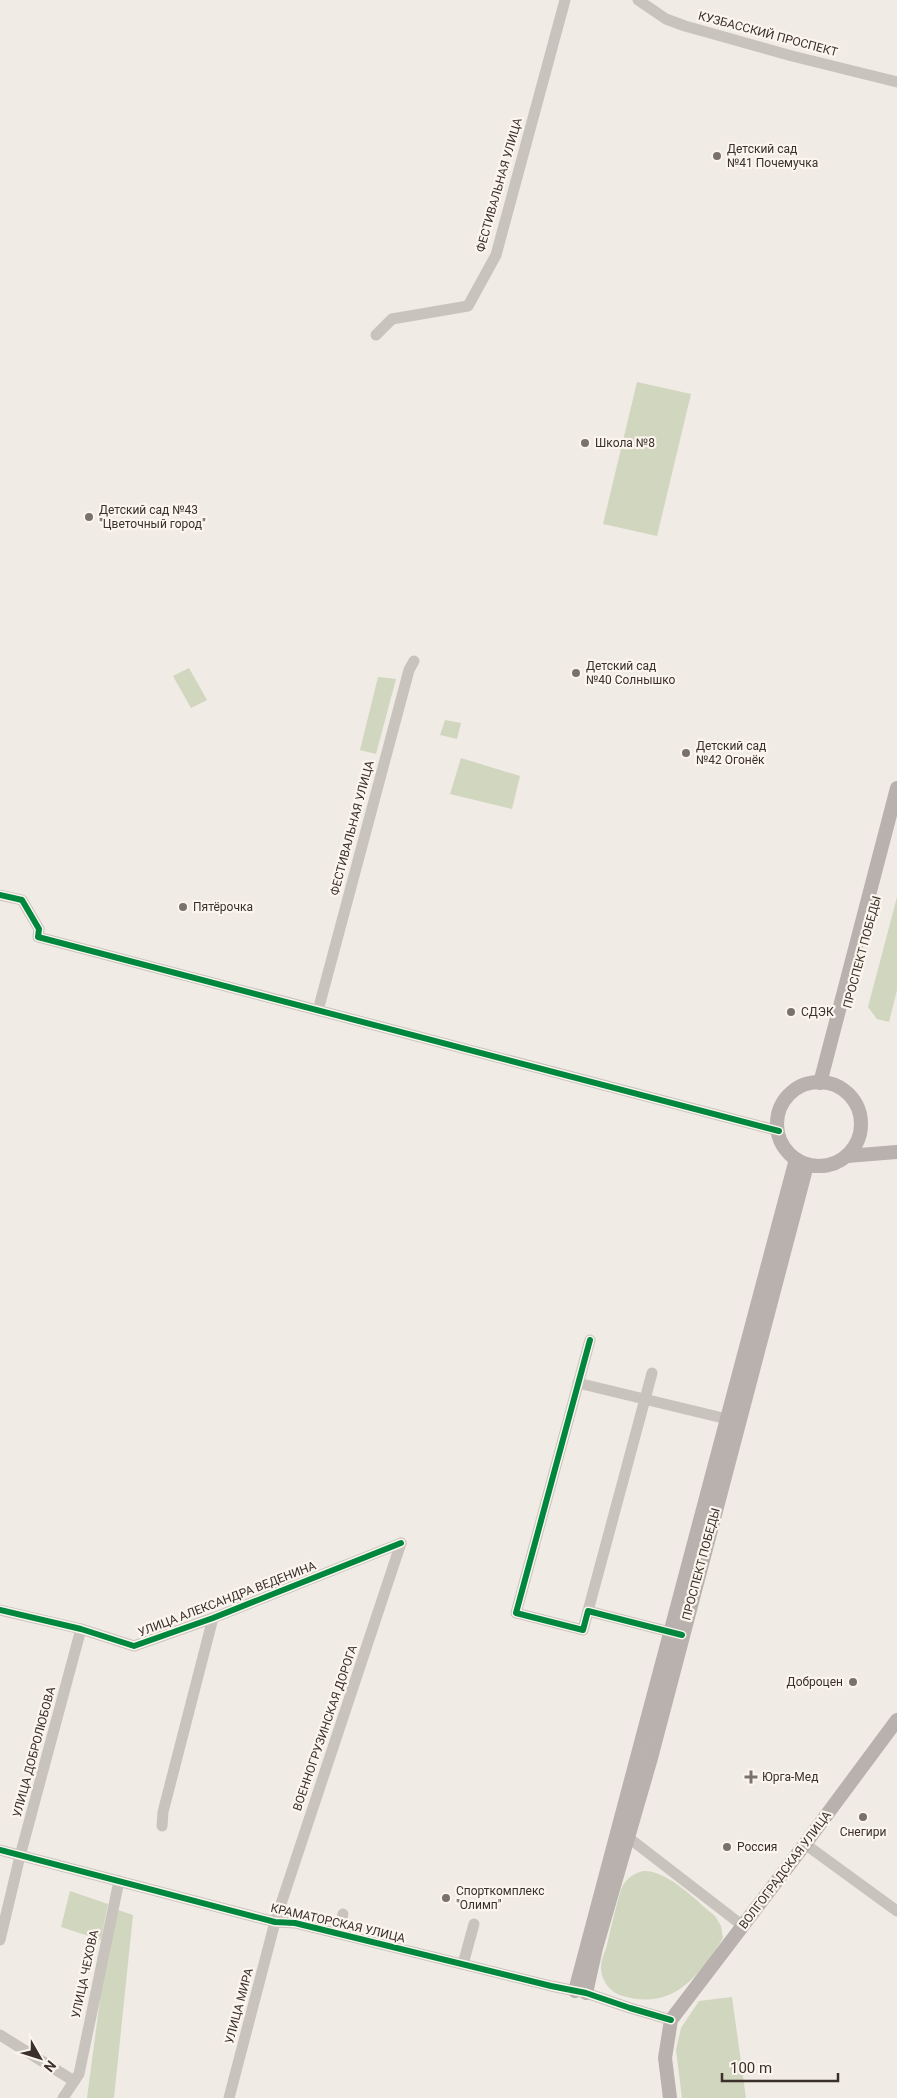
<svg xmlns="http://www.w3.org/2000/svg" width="897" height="2098" font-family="Roboto,sans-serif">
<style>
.green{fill:#d1d6bf}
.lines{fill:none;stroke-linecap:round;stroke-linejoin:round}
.minor{stroke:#c9c3be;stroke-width:11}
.major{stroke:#b8b1ad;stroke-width:14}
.cycleway-casing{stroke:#fbf5ee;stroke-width:9}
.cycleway{stroke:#00873e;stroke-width:6}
.poi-dot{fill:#7a716c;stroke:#fbf5ee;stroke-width:2}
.labels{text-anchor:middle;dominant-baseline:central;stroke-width:4.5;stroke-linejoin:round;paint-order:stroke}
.street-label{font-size:12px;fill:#3b302b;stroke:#fbf5ee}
.poi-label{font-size:12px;fill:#3b302b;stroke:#fbf5ee;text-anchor:start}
</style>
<rect width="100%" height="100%" fill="#f0ebe5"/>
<g class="green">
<polygon points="637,382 691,394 657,536 603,524"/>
<polygon points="189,668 207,700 191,708 173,676"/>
<polygon points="378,677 396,679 376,754 360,750"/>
<polygon points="445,720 461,723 457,739 440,735"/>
<polygon points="461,758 520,776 512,809 450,794"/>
<polygon points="897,897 897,990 889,1022 877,1019 868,1007"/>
<path d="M643 1871C668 1870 696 1901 715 1916L721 1926 723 1938C699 1976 673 2011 623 1996 610 1993 601 1980 601 1967 601 1960 605 1952 607 1945 611 1926 616 1907 621 1889 626 1879 632 1874 643 1871Z"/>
<polygon points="70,1891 108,1904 101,1940 61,1927"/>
<polygon points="112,1908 133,1915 114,2098 87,2098"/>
<polygon points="732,1997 746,2098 682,2098 676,2050 681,2028 699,2001"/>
</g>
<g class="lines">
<g class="minor">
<polyline points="638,0 666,19 685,26 792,56 897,82"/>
<polyline points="376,335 392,319 468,306 496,255 565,0"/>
<polyline points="0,895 22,900 39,929 38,937 779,1131"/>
<polyline points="320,1003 409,670 414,661"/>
<polyline points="590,1340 516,1613 583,1630 588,1611 678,1634"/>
<polyline points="578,1383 727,1419"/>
<polyline points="0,1610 81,1629 134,1646 213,1618 401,1543"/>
<polyline points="588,1611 652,1373"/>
<polyline points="162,1826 163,1812 213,1618"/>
<polyline points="629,1838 743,1926"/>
<polyline points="805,1844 897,1911"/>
<polyline points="0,1850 275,1922 295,1923 551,1986 586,1993 630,2008 671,2020"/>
<polyline points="338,1933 343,1914"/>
<polyline points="0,1940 20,1856 81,1629"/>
<polyline points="463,1964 474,1924"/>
<polyline points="0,2035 74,2081"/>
<polyline points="63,2098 79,2074 119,1881"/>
<polyline points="229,2098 275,1922 401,1543"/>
</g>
<g class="major">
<circle cx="819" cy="1124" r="42"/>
<polyline points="820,1083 897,788"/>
<polyline points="847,1156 897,1152"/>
<polyline points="575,1991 796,1159"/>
<polyline points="586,1993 596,1948 651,1758 807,1165"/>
<polyline points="670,2098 665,2058 671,2020 805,1844 897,1720"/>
</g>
<g class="cycleway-casing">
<g id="cycleway">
<polyline points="0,895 22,900 39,929 38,937 779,1131"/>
<polyline points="590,1340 516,1613 583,1630 588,1611 682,1635"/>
<polyline points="0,1610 81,1629 134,1646 213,1618 401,1543"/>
<polyline points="0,1850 275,1922 295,1923 551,1986 586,1993 630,2008 671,2020"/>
</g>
</g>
<use href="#cycleway" class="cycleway"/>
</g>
<g class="poi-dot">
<circle cx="717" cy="156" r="5"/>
<circle cx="585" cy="443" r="5"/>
<circle cx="89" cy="517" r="5"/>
<circle cx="576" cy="673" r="5"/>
<circle cx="686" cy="753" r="5"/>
<circle cx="183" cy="907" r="5"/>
<circle cx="791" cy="1012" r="5"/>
<circle cx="853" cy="1682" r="5"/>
<path d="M748.5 1769.5h5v5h5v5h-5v5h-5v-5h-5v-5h5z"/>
<circle cx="863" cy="1817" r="5"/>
<circle cx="727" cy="1847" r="5"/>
<circle cx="446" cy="1898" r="5"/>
</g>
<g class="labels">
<g class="street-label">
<text transform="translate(768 34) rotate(15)">КУЗБАССКИЙ ПРОСПЕКТ</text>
<text transform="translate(499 185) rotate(-74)">ФЕСТИВАЛЬНАЯ УЛИЦА</text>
<text transform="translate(352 828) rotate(-75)">ФЕСТИВАЛЬНАЯ УЛИЦА</text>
<text transform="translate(862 952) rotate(-75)">ПРОСПЕКТ ПОБЕДЫ</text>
<text transform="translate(701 1564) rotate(-75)">ПРОСПЕКТ ПОБЕДЫ</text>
<text transform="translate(227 1599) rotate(-21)">УЛИЦА АЛЕКСАНДРА ВЕДЕНИНА</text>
<text transform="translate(325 1728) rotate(-71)">ВОЕННОГРУЗИНСКАЯ ДОРОГА</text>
<text transform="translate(34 1752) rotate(-75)">УЛИЦА ДОБРОЛЮБОВА</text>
<text transform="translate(785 1870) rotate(-53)">ВОЛГОГРАДСКАЯ УЛИЦА</text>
<text transform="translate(338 1923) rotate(13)">КРАМАТОРСКАЯ УЛИЦА</text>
<text transform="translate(85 1974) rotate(-78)">УЛИЦА ЧЕХОВА</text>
<text transform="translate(239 2006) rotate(-75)">УЛИЦА МИРА</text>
</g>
<g class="poi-label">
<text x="727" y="149">Детский сад<tspan x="727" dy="14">№41 Почемучка</tspan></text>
<text x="595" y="443">Школа №8</text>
<text x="99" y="510">Детский сад №43<tspan x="99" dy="14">"Цветочный город"</tspan></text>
<text x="586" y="666">Детский сад<tspan x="586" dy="14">№40 Солнышко</tspan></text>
<text x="696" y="746">Детский сад<tspan x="696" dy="14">№42 Огонёк</tspan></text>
<text x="193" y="907">Пятёрочка</text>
<text x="801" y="1012">СДЭК</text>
<text x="843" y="1682" text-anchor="end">Доброцен</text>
<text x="762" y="1777">Юрга-Мед</text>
<text x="863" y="1832" text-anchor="middle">Снегири</text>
<text x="737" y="1847">Россия</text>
<text x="456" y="1891">Спорткомплекс<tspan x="456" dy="14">"Олимп"</tspan></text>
</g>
</g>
<g transform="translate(40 2058) rotate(129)" stroke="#fbf5ee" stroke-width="4" paint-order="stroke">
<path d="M0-4L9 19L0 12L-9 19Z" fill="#3b302b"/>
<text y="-8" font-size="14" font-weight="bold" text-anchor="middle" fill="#3b302b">N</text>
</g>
<path d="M722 2073v8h116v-8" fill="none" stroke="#3b302b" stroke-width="2.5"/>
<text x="730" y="2073" font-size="15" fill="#3b302b" stroke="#fbf5ee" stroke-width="4" paint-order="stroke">100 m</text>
</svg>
